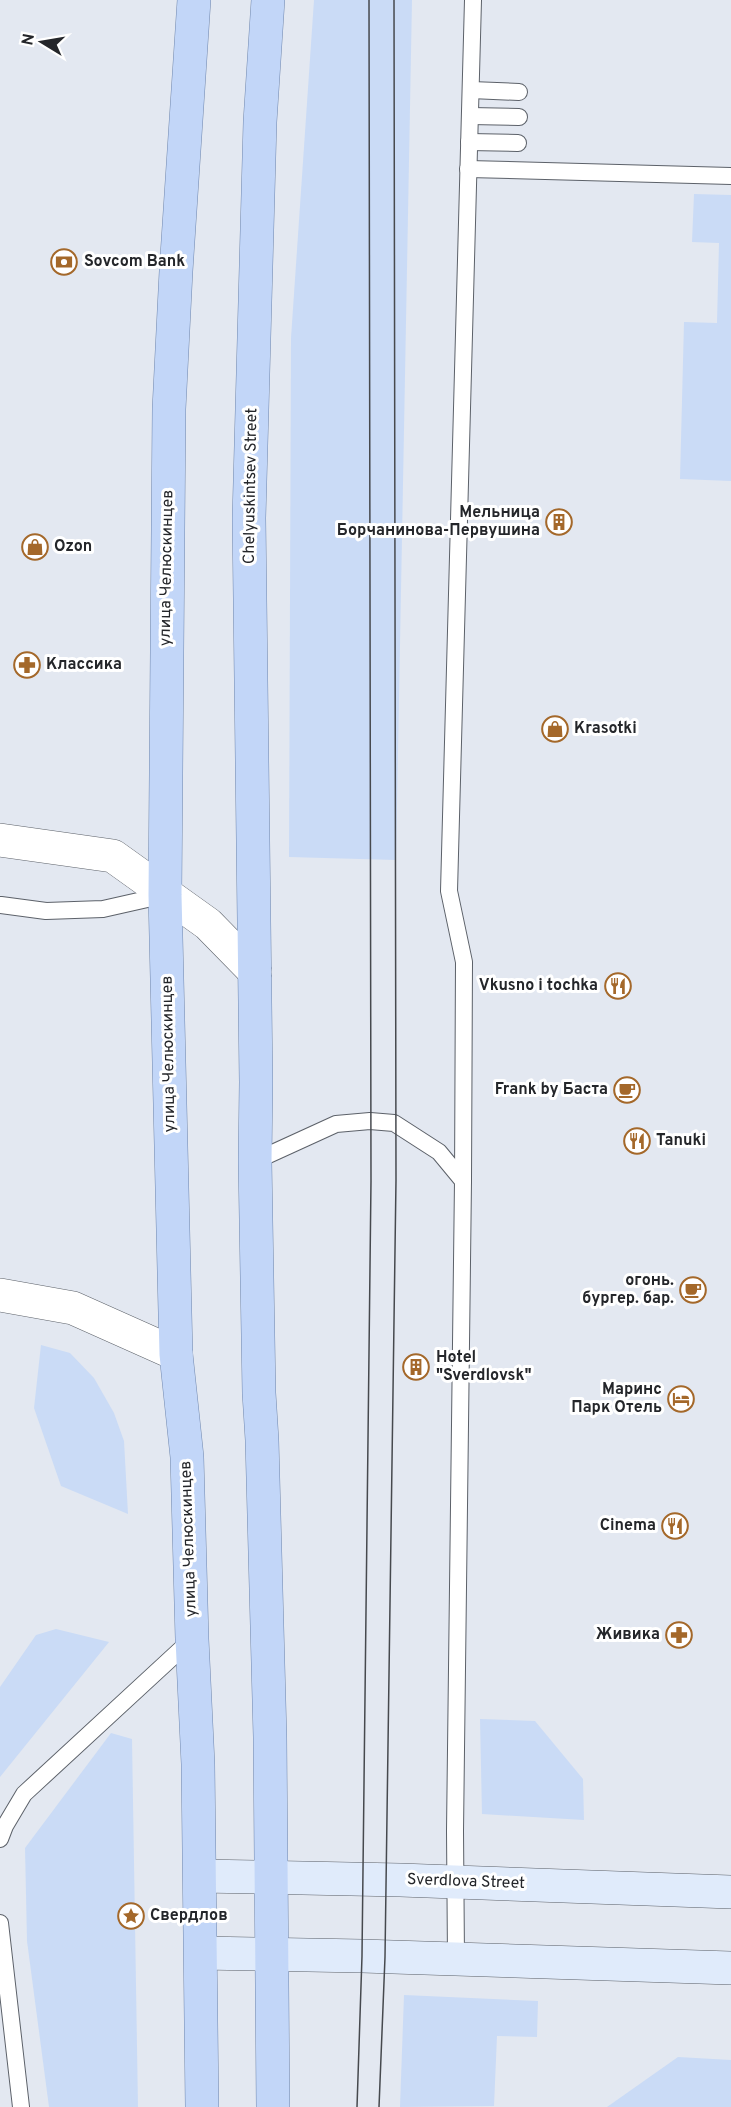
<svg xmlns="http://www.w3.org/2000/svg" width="731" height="2107" font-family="Overpass,sans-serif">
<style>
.green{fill:#cadbf6}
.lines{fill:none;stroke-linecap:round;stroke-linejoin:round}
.service-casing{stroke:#5c6169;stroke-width:18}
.minor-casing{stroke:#5c6169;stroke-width:34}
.secondary-casing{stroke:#5c6169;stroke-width:34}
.primary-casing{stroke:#7087ad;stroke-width:34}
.service{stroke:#fff;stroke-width:16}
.minor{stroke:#fff;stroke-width:33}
.secondary{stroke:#e0ebfb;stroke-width:33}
.primary{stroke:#c2d6f8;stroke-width:33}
.tram{stroke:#46494e;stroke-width:1.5}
.labels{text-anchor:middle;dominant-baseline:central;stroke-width:6;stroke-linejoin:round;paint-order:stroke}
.poi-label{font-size:16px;font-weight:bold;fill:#24262a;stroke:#fff;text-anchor:start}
.street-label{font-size:16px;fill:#24262a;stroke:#fff}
</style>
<rect width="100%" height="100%" fill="#e3e8f1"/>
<g class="green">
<polygon points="314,0 412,0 396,860 289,857 291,338"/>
<polygon points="694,194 731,195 731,481 680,479 684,322 717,323 719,243 692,242"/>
<polygon points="41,1345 70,1353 94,1378 114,1413 124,1441 128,1514 61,1486 34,1408"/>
<polygon points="56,1629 109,1642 0,1777 0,1687 36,1635"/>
<polygon points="480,1719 535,1721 583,1779 584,1820 482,1814"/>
<polygon points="111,1733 132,1739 138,2107 49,2107 27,1941 25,1848"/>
<polygon points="404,1995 538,2001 537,2037 497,2036 494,2106 400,2107"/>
<polygon points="678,2057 731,2060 731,2107 607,2107"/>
</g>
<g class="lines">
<g class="service-casing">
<g id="service">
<polyline points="471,90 519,92"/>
<polyline points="470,116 519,117"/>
<polyline points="469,142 518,143"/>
<polyline points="468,169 731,176"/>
<polyline points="1,905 46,911 103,909 165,895"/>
<polyline points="255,1161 336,1124 370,1121 394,1123 439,1152 463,1181 455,1831 456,1959"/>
<polyline points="463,1181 464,962 449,891 473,0"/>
<polyline points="0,1839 5,1826 24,1794 192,1639"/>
<polyline points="0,1923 21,2107"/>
</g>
</g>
<g class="minor-casing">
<g id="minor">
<polyline points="0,840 113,856 208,924 255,972"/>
<polyline points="0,1295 73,1308 176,1354"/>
</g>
</g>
<g class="secondary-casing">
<g id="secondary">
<polyline points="200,1876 400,1880 731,1892"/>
<polyline points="201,1953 362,1956 731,1968"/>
</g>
</g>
<g class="primary-casing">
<g id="primary">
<polyline points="194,0 176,271 169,409 165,895 176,1354 187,1457 192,1639 198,1764 202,2107"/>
<polyline points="268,0 260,122 249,518 256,1082 255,1161 259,1393 262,1440 270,1737 273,2107"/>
</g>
</g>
<use href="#service" class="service"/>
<use href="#minor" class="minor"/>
<use href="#secondary" class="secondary"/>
<use href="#primary" class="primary"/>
<g class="tram">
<polyline points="357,2107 362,1956 371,1181 369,0"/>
<polyline points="379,2107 385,1957 396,1180 394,0"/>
</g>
</g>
<defs>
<g id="bank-ring" transform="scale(1.35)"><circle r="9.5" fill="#fff" stroke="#a4682a" stroke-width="1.5"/><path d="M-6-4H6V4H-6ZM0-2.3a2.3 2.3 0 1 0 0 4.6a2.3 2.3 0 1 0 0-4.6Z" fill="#a4682a"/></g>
<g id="building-ring" transform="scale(1.35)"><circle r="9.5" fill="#fff" stroke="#a4682a" stroke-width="1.5"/><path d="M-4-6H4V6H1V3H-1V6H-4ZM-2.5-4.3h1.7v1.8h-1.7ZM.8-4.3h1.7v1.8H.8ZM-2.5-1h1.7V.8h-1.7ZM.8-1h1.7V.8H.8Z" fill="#a4682a"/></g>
<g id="shop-ring" transform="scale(1.35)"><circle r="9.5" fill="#fff" stroke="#a4682a" stroke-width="1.5"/><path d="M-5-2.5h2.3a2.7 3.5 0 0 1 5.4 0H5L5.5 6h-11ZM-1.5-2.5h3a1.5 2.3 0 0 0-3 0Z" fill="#a4682a"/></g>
<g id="pharmacy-ring" transform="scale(1.35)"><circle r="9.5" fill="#fff" stroke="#a4682a" stroke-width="1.5"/><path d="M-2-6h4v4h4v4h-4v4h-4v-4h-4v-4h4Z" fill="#a4682a"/></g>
<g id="restaurant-ring" transform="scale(1.35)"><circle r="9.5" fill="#fff" stroke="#a4682a" stroke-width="1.5"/><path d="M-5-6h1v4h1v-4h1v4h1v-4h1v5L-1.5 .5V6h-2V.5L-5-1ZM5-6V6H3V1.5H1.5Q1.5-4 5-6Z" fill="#a4682a"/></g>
<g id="cafe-ring" transform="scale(1.35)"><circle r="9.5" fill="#fff" stroke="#a4682a" stroke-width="1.5"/><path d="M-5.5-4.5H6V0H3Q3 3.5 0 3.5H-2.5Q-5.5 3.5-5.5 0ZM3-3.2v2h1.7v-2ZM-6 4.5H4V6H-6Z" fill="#a4682a"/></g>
<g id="hotel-ring" transform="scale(1.35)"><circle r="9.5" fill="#fff" stroke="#a4682a" stroke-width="1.5"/><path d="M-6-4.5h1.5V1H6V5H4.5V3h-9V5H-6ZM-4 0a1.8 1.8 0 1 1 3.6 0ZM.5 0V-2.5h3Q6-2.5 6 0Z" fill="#a4682a"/></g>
<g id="sight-ring" transform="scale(1.35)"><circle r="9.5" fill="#fff" stroke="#a4682a" stroke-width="1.5"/><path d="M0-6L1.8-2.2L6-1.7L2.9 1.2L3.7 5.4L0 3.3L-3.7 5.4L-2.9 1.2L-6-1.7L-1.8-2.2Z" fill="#a4682a"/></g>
</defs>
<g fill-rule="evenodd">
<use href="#bank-ring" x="64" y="262"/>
<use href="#building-ring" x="559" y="522"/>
<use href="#shop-ring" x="35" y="547"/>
<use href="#pharmacy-ring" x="27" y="665"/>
<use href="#shop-ring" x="555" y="729"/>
<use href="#restaurant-ring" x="618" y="986"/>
<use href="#cafe-ring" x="627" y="1090"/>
<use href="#restaurant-ring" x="637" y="1141"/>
<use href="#cafe-ring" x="693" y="1290"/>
<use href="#building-ring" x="416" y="1367"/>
<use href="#hotel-ring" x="681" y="1399"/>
<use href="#restaurant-ring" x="675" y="1526"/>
<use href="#pharmacy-ring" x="679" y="1635"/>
<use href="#sight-ring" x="131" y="1916"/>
</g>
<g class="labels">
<g class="poi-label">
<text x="84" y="262">Sovcom Bank</text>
<text x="540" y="513" text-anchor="end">Мельница<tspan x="540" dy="18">Борчанинова-Первушина</tspan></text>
<text x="54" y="547">Ozon</text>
<text x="46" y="665">Классика</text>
<text x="574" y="729">Krasotki</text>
<text x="598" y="986" text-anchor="end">Vkusno i tochka</text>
<text x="608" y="1090" text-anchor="end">Frank by Баста</text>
<text x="656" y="1141">Tanuki</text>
<text x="674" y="1281" text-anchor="end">огонь.<tspan x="674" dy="18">бургер. бар.</tspan></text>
<text x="436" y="1358">Hotel<tspan x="436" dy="18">"Sverdlovsk"</tspan></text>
<text x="662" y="1390" text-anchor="end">Маринс<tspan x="662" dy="18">Парк Отель</tspan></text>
<text x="656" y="1526" text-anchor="end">Cinema</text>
<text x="660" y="1635" text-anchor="end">Живика</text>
<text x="150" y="1916">Свердлов</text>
</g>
<g class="street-label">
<text transform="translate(251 486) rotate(-89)">Chelyuskintsev Street</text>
<text transform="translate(167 568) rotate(-89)">улица Челюскинцев</text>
<text transform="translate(169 1054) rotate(-91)">улица Челюскинцев</text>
<text transform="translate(189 1539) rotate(-92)">улица Челюскинцев</text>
<text transform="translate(466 1882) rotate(2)">Sverdlova Street</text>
</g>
</g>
<g transform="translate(42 42) rotate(281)" stroke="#ffffff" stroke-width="4.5" paint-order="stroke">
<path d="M0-4.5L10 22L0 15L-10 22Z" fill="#24262a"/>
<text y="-9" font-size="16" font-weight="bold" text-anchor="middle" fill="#24262a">N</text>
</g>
</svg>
